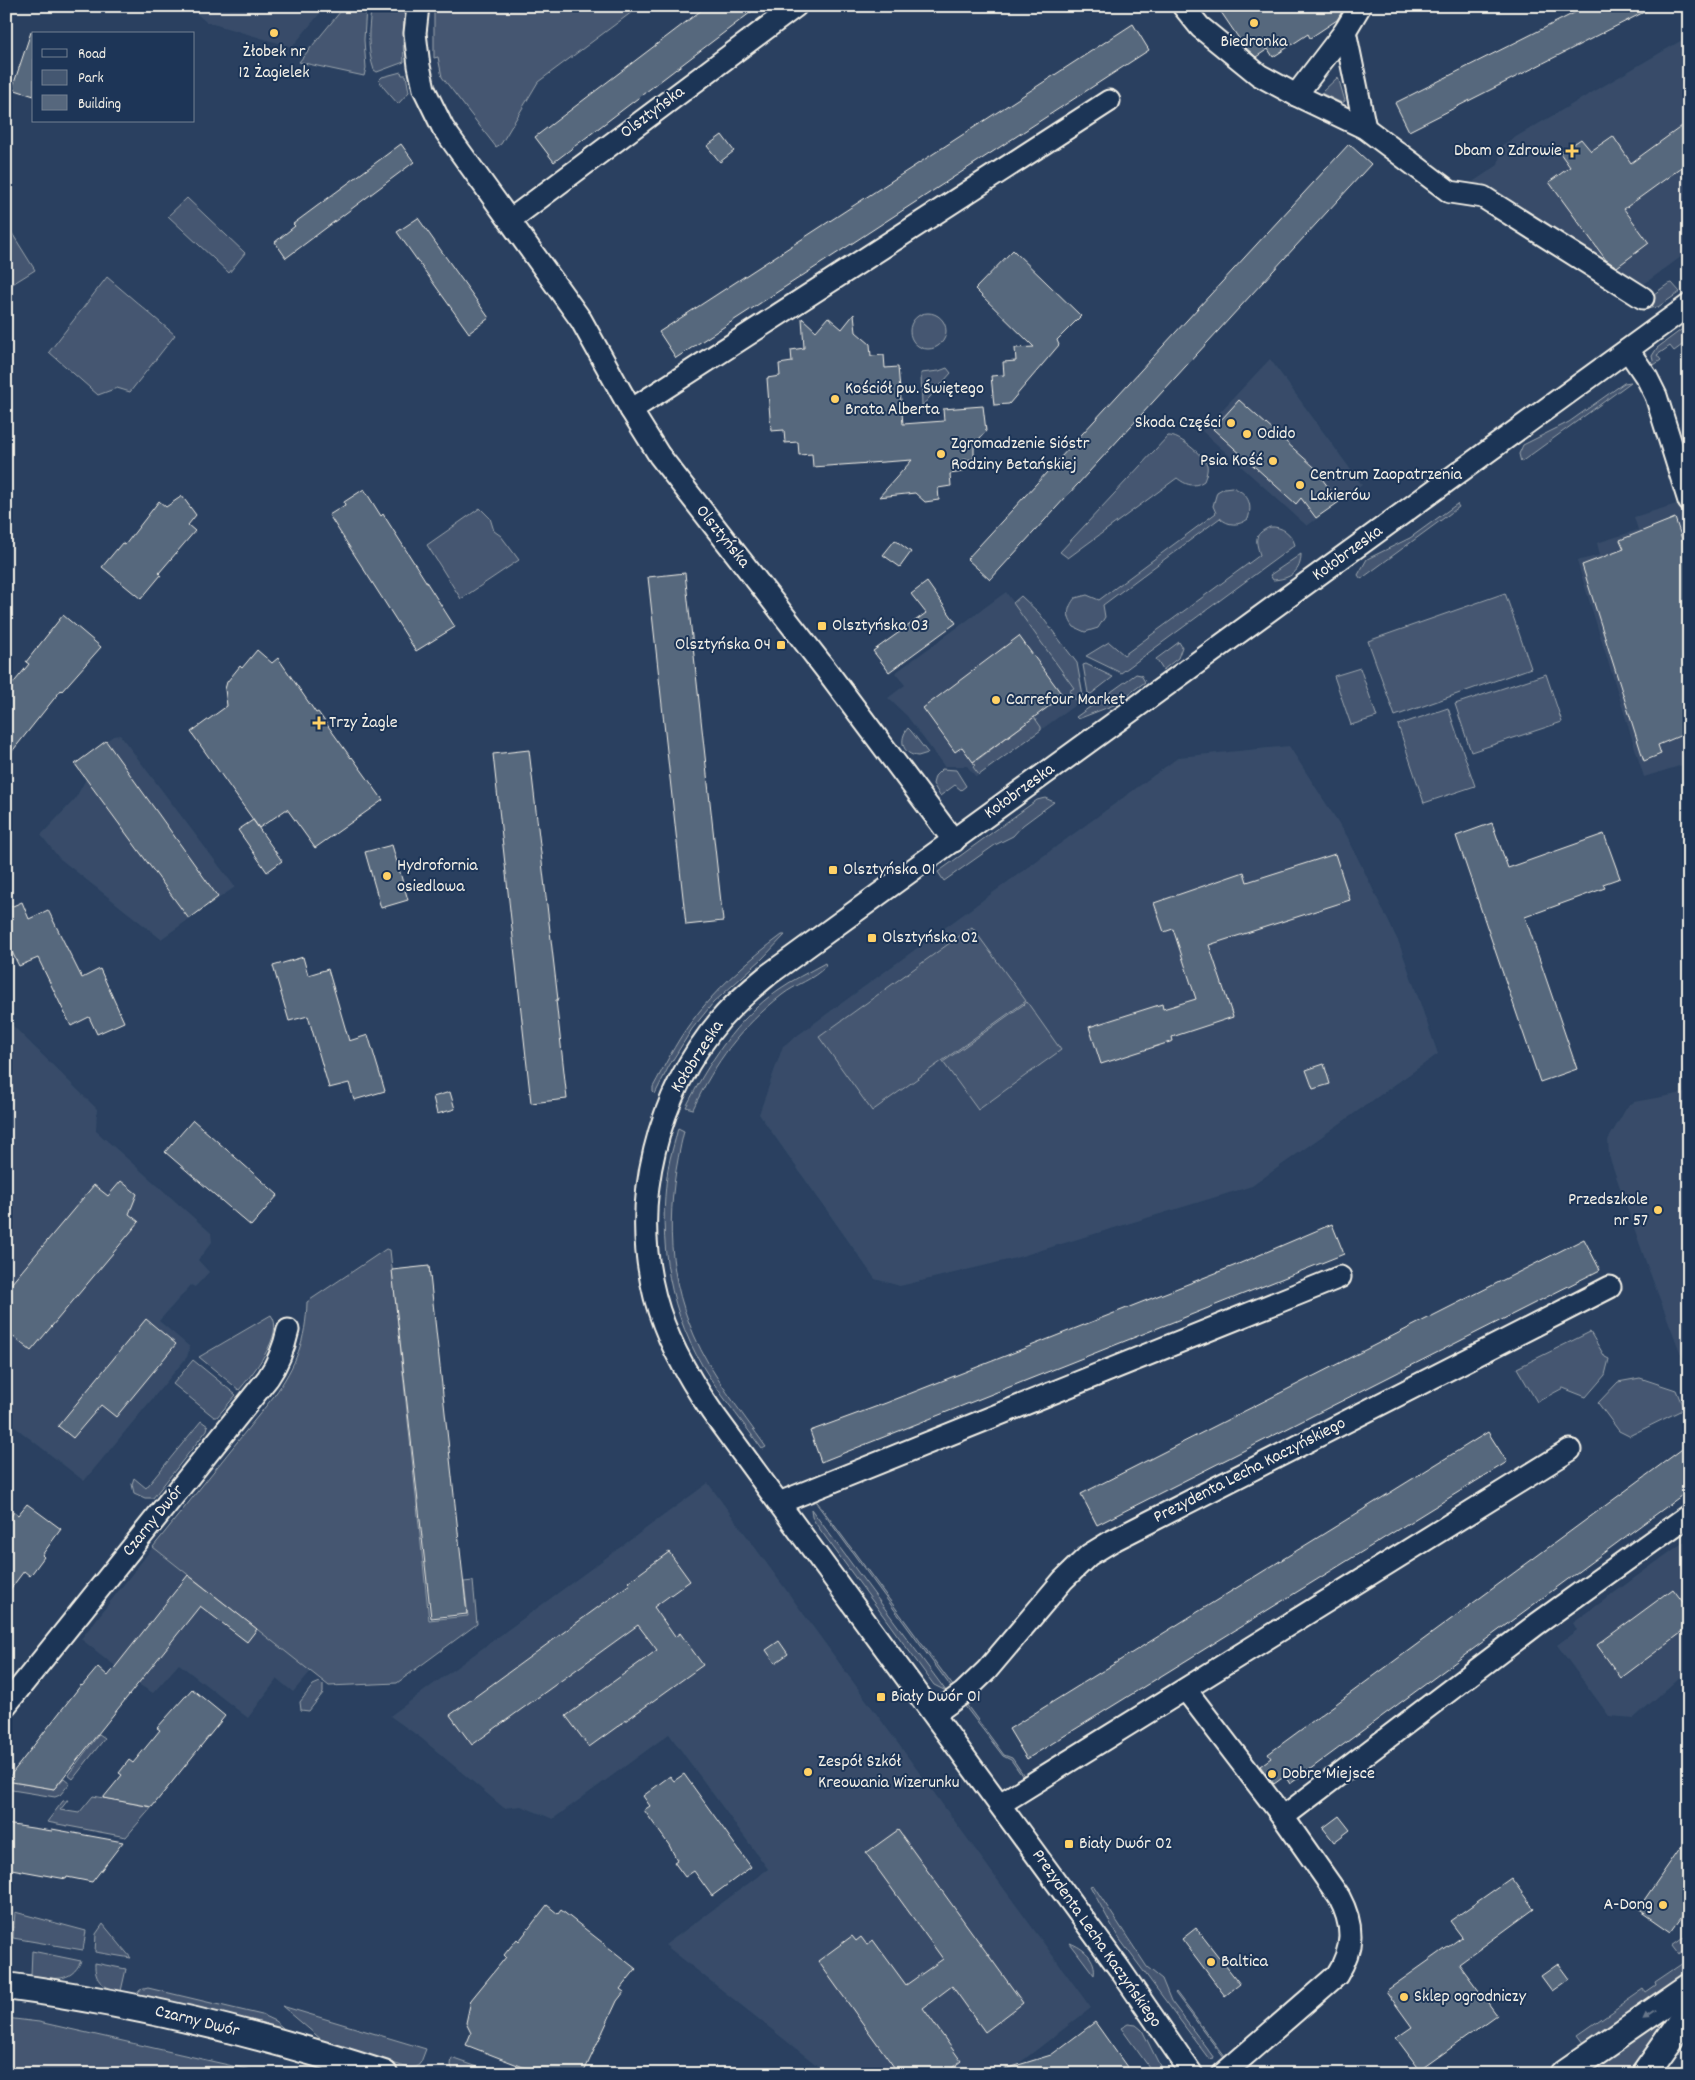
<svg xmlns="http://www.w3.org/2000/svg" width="1695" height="2080" font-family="Dekko,sans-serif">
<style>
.built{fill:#374c69}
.green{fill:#445771;stroke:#9ca4ac}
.building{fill:#56677d;stroke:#f4f1e8}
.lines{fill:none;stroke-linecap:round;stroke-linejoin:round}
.minor-casing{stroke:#f4f1e8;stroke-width:25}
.major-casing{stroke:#f4f1e8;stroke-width:30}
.minor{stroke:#1d3557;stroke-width:21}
.major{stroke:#1d3557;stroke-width:26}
.oneway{fill:#68778a}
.poi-dot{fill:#ffd166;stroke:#1d3557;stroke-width:2}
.labels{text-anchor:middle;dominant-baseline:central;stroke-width:4;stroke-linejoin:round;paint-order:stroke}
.poi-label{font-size:18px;fill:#f4f1e8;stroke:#1d3557;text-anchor:start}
.street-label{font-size:18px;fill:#f4f1e8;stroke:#1d3557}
</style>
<rect width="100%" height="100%" fill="#2a4060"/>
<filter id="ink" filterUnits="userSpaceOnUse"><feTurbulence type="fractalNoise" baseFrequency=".02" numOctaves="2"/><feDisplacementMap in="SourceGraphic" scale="10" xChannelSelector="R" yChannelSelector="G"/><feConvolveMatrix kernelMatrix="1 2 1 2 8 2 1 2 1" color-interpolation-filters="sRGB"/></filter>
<g filter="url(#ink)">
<g class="built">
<polygon points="188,6 326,6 292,47 206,22"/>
<polygon points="1689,36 1689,251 1633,292 1471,183 1498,165 1502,145"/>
<polygon points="1270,359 1362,485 1307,526 1202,431"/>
<polygon points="1680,503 1689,531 1689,748 1687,748 1689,763 1644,777 1577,561 1600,555 1597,543 1638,530 1634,517"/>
<polygon points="1006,592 1074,688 1070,691 1078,703 976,777 967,766 944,766 907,716 888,698 905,685 895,673"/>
<polygon points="120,735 235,887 161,939 59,858 41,835 75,799 86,779 75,764 113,736"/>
<polygon points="1289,746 1347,836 1399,943 1438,1054 1252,1186 1012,1259 900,1286 875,1279 759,1114 783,1046 1179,757"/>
<polygon points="6,1019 97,1109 96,1131 211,1233 212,1242 198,1260 209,1272 195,1287 191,1285 159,1321 190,1347 187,1357 84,1481 6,1420"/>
<polygon points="1689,1092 1689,1366 1680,1352 1647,1265 1609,1156 1608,1140 1627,1107 1634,1102"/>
<polygon points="708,1483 1091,2008 1005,2074 828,2074 665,1945 768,1869 669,1734 553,1819 521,1806 504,1808 421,1738 390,1716"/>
<polygon points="1685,1541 1689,1547 1689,1669 1634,1718 1609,1716 1557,1645 1577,1630 1573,1623"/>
<polygon points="153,1547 311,1671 293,1692 277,1679 248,1718 179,1664 153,1693 138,1684 81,1639"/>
</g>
<g class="green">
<polygon points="345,6 366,6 364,40 366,68 364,76 299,62"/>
<path d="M372 6H405L403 39 404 62 377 72 374 70C367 50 368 27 372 6Z"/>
<polygon points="434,6 640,6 538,82 501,144 496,147 442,77 438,57 434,58"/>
<polygon points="401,72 402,75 406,75 409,92 398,104 384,88 379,80 382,77"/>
<polygon points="1338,77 1345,101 1342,103 1321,93"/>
<polygon points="187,198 245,253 229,273 168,216"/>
<polygon points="10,230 35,270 6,288 6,232"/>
<polygon points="107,277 175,335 130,392 117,388 98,395 49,352"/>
<polygon points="1672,283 1680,292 1658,307 1644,309 1640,304 1668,284"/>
<circle cx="928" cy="331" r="18"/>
<polygon points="1689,324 1689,340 1674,351 1670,346 1657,355 1661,360 1654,365 1652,356 1657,348"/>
<polygon points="947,368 951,373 922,406 921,373 939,371"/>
<polygon points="1631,382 1521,462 1519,454 1523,445 1569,422 1624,383"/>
<path d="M1168 436C1179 435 1203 455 1207 465 1208 470 1206 476 1204 481 1194 488 1186 485 1177 478L1068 558 1060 552Z"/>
<path d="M1232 487C1248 493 1253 504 1248 519 1239 526 1228 526 1220 518L1103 605 1105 617 1098 628 1085 632 1074 627C1066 617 1067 608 1075 598L1087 595 1099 600 1216 513 1213 506 1217 492 1224 488Z"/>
<polygon points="1457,504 1459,507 1361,579 1358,575 1367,559 1410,538"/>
<polygon points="480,508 490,518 494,531 501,536 519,560 461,599 427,545"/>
<path d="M1270 527C1282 526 1292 534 1295 545L1121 673 1086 656 1109 642 1124 655 1260 555C1255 539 1254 534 1270 527Z"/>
<path d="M1301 554C1301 572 1290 579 1273 580L1270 575Z"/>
<polygon points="1505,593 1531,668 1395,716 1368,641"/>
<polygon points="1021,596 1039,613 1077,663 1083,696 1078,703 1069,691 1074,688 1013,603"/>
<polygon points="1179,642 1182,647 1178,658 1163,670 1156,659"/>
<polygon points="1086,664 1113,677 1091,694 1088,693 1083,665"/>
<polygon points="1360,668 1377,717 1351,725 1334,676"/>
<polygon points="1136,674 1141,675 1145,682 1114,705 1078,719 1076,717"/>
<polygon points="1546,674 1562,722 1471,752 1455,704"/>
<polygon points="1448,708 1475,786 1424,803 1398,725"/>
<polygon points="1034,717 1041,727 1041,730 979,775 973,767 975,765 973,763"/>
<path d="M908 728 911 731 928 753 918 756C903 755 898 740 908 728Z"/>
<polygon points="942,769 956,770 966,786 961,790 955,785 940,796 933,784 935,776"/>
<polygon points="1045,798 1054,802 1023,825 1013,836 995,845 944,881 938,872 1037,800"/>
<polygon points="972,927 1026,1001 872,1111 819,1037"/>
<path d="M782 935H785L762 959 713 1003 692 1029 669 1066 655 1094 653 1092V1087C664 1067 675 1044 689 1025 714 990 748 960 782 935Z"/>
<path d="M825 963 826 966C813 980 796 984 782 995 740 1028 716 1061 693 1109L686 1107C709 1062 736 1020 778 990 792 980 809 972 825 963Z"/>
<polygon points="1027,1002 1061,1050 978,1110 943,1062"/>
<path d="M678 1128 684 1131C667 1202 664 1266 694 1335 711 1375 741 1411 766 1447L762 1449C745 1425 726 1402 710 1378 669 1316 657 1242 668 1169 670 1156 675 1142 678 1128Z"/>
<path d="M386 1249 390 1250 392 1268 429 1620 468 1616 464 1582 473 1581 477 1624 397 1683 329 1686 153 1547 274 1396C296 1365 306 1340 307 1302Z"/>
<path d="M271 1315C286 1333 251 1376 239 1390L199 1357Z"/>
<polygon points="1590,1332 1605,1357 1609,1359 1605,1375 1586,1397 1563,1388 1537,1402 1517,1368"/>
<polygon points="193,1360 236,1395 217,1417 214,1417 173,1384"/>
<polygon points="1640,1378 1676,1390 1683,1407 1680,1411 1629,1436 1619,1431 1598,1403 1618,1382"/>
<polygon points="201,1421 208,1426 207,1430 153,1498 145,1498 134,1493 132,1484 134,1478 146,1488"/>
<polygon points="812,1495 956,1690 954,1691 811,1496"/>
<polygon points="811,1509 946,1691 934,1685 816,1524 812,1517"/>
<polygon points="320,1682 323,1685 323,1693 309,1711 301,1710 300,1702 313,1685"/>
<polygon points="966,1704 1004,1755 1012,1758 1025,1777 1023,1777 1011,1760 1003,1756 964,1705"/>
<polygon points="99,1734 105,1738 73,1779 68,1775"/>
<polygon points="64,1778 70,1783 60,1795 55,1797 6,1789 6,1781 54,1789"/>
<polygon points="93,1796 152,1807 126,1837 47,1822 63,1801 68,1800 60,1810 79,1813"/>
<polygon points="1093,1885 1147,1967 1162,1979 1171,2001 1214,2058 1209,2059 1118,1937 1090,1886"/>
<polygon points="15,1912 86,1931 83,1950 13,1938"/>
<polygon points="103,1924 131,1958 95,1952 96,1934"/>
<polygon points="1689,1934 1689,1946 1678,1954 1672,1946"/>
<path d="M1070 1943C1083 1948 1097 1959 1094 1975Z"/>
<path d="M32 1951 81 1961C71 1984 52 1979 31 1975Z"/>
<polygon points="1689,1959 1689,1971 1584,2043 1578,2035 1644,1989 1646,1992 1656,1985 1655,1982"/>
<path d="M95 1963 126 1969 121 1991C104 1988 94 1982 95 1963Z"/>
<polygon points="148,1988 262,2015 275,2021 289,2033 136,1995 140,1990"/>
<polygon points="1176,1992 1225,2057 1224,2058 1175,1993"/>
<polygon points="282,2006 426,2049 421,2062 417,2067 408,2068 322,2040"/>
<polygon points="1683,2006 1635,2074 1604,2074 1598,2066"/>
<polygon points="6,2018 39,2022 268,2074 6,2074"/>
<polygon points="1128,2024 1136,2025 1142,2030 1164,2074 1154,2074 1121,2028"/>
<polygon points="452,2058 492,2072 496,2074 454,2074 451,2065"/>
</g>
<g class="building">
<polygon points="707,6 759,6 554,162 535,137"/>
<polygon points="1230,6 1345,6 1337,20 1310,38 1308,34 1273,57 1268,49 1256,57 1244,46 1221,12"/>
<polygon points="1588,6 1656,6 1409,131 1395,103"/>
<polygon points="1133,24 1149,50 676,358 659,332"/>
<polygon points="31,32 34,32 34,96 12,89"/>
<polygon points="1689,121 1689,162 1624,209 1649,243 1617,267 1606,260 1549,182 1570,167 1560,153 1581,139 1591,151 1613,136 1631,163"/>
<polygon points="722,135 734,151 720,162 707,146"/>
<polygon points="401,144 414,162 286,258 275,242 295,226 293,224"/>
<polygon points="1349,144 1371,164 990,580 967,559"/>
<polygon points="418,218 489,318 469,333 397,232"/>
<polygon points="1013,250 1081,316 1057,340 1059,345 1009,404 994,405 991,376 1004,375 1003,362 1016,361 1015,348 1034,347 975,289"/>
<polygon points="854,314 856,332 870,344 871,356 884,355 885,368 898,367 903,424 944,421 943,409 983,406 986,431 974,445 974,459 962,460 963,472 950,474 951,486 938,488 939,500 925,502 915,493 879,497 912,460 813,467 812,454 799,455 798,442 785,443 784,430 771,431 767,378 780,376 779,364 792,362 791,350 804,348 802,318 816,331 828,317 842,329"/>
<polygon points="1239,400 1322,474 1320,476 1339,502 1316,518 1301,498 1296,504 1213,429"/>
<polygon points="364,489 381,516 383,514 455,627 416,651 329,515 345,505 344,502"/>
<polygon points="182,496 196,515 188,525 195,531 159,573 161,575 141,599 102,567 122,543 125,545 159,501 166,507"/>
<polygon points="1675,518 1689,560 1689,683 1685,684 1689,693 1689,732 1658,745 1661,754 1644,761 1582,565 1624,549 1620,540"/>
<polygon points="895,540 911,552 900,567 883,555"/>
<polygon points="685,573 723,921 686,925 648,577"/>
<polygon points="927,582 956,623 889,672 873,651 926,613 911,594"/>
<polygon points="63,615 101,647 62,691 61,690 6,759 6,692 29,664 26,662"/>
<polygon points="1019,636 1063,696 973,762 962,747 955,752 923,708"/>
<polygon points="257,650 272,663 278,658 316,713 318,712 351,758 352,757 383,800 315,848 287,809 259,828 191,732 227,706 225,689 227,682 240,666 242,668"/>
<polygon points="106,741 218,897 189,919 75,764"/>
<polygon points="529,750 558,1000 556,1000 567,1099 531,1103 493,754"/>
<polygon points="253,820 282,861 267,872 238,830"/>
<polygon points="1492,823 1508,868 1604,834 1620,878 1603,884 1605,888 1525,917 1577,1069 1540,1082 1456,836"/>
<polygon points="392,845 408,900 381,908 365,852"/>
<polygon points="1335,854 1350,900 1209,945 1233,1017 1172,1037 1173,1041 1101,1064 1089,1027 1162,1004 1163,1009 1196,999 1173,929 1164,932 1154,903 1244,872 1247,882"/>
<polygon points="22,902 29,919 48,910 82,978 100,969 124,1022 97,1034 89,1017 71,1026 38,958 19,966 6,940 6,909"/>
<polygon points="303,957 308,975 328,969 349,1041 368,1035 385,1091 354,1100 349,1083 329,1088 308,1016 289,1021 273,966"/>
<polygon points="1324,1064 1330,1084 1313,1089 1306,1070"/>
<polygon points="450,1092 455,1109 437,1114 433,1097"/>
<polygon points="193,1120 278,1195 251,1226 165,1152"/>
<polygon points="121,1181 137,1194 129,1214 139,1222 31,1351 6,1331 6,1290 94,1185 108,1196"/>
<polygon points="1332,1224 1344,1254 821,1462 810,1431 886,1403 1236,1265"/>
<polygon points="1584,1239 1600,1270 1097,1525 1081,1494"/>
<polygon points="429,1266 467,1614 431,1618 392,1270"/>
<polygon points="146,1319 176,1344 116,1417 101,1405 73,1438 58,1426"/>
<polygon points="1488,1432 1507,1462 1027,1759 1009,1729"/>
<polygon points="1689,1444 1689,1490 1290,1784 1285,1776 1274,1784 1260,1766 1271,1758 1268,1754"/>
<polygon points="27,1504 61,1529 42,1555 44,1557 30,1576 24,1571 6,1595 6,1523 14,1512 18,1515"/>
<polygon points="669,1552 690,1581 654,1607 675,1637 680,1633 703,1665 589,1747 566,1716 657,1650 638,1625 472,1745 450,1715 630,1584 628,1582"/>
<polygon points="188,1575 257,1629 247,1642 200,1606 54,1789 6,1781 81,1685 82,1686 98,1667 108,1676"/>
<polygon points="1673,1589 1689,1610 1689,1627 1621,1678 1597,1645"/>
<polygon points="779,1641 788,1654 775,1663 766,1650"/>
<polygon points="192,1689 225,1716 152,1807 103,1798 122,1775 119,1773 129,1760 133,1763 160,1730 157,1728"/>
<polygon points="684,1774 751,1867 712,1896 694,1871 685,1877 674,1862 677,1860 669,1845 644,1810 650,1806 643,1796 670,1776 674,1781"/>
<polygon points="1339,1816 1350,1830 1334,1842 1323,1828"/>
<polygon points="6,1824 52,1831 52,1829 123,1842 92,1882 67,1877 66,1879 6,1868"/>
<polygon points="898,1830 1023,2003 985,2032 952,1986 923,2008 961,2061 944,2074 899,2074 818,1961 852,1936 856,1941 861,1937 867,1945 873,1940 906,1985 943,1959 866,1853"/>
<polygon points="1689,1835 1689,1907 1671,1932 1638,1909"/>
<polygon points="1511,1878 1534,1909 1459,1964 1497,2015 1420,2070 1396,2038 1412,2027 1386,1991 1462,1937 1450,1921"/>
<polygon points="547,1905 558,1914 561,1910 636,1969 620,1989 624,1992 617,2001 583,2074 541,2074 466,2045 471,2033 466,2023 471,2000 506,1957 504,1955 517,1939 519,1941"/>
<polygon points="1196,1928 1240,1984 1225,1996 1182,1939"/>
<polygon points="1558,1964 1569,1979 1552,1991 1541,1976"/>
<polygon points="1095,2022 1132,2074 1003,2074 1002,2070 1051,2055"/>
</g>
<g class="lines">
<g class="minor-casing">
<g id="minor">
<polyline points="418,6 415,33 419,66 424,89 443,128 581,320 631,410 659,455 827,671 954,841"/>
<polyline points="1183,6 1200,27 1259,75 1296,95 1365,128 1450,192 1483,197 1643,298"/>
<polyline points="1345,31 1365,128"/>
<polyline points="1296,95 1345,31 1360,6"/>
<polyline points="510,220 796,6"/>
<polyline points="1628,350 1647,378 1656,396 1689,501"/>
<polyline points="631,410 1109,101"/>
<polyline points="779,1503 1340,1277"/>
<polyline points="1186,1690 1283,1817"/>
<path d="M6 1705 268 1378C279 1362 284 1348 288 1330"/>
<polyline points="934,1714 963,1693 987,1670 1063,1580 1089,1555 1112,1541 1610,1287"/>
<polyline points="1000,1804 1570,1450"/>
<path d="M1192 2074 1119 1968 712 1412C687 1376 666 1339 655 1297 630 1201 657 1094 721 1019 735 1003 751 989 768 975L1689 305"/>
<path d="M1223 2074 1337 1975C1354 1948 1354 1925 1339 1897L1283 1817 1537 1624 1689 1515"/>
</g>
</g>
<g class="major-casing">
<g id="major">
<path d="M6 1986C135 2003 261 2034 384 2074"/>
<polyline points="1563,2074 1689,1987"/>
<polyline points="1645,2074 1689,2012"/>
</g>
</g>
<use href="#minor" class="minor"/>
<use href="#major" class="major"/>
</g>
<defs><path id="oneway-solid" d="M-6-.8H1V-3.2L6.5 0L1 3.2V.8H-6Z" transform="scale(1.25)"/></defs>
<use class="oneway" href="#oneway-solid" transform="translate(1649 2015) rotate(145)"/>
</g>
<g class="poi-dot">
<circle cx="1254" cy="23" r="5"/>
<circle cx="274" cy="33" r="5"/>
<path d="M1569.5 143.5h5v5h5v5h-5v5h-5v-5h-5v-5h5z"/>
<circle cx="835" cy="399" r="5"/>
<circle cx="1231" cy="423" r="5"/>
<circle cx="1247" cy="434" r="5"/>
<circle cx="941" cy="454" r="5"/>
<circle cx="1273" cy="461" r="5"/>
<circle cx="1300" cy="485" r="5"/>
<rect x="817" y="621" width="10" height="10" rx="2.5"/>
<rect x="776" y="640" width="10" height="10" rx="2.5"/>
<circle cx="996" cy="700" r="5"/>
<path d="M316.5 715.5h5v5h5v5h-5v5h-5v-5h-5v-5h5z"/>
<rect x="828" y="865" width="10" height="10" rx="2.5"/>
<circle cx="387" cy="876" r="5"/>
<rect x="867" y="933" width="10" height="10" rx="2.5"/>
<circle cx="1658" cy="1210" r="5"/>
<rect x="876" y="1692" width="10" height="10" rx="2.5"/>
<circle cx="808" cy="1772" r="5"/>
<circle cx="1272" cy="1774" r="5"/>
<rect x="1064" y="1839" width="10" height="10" rx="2.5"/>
<circle cx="1663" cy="1905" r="5"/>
<circle cx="1211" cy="1962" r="5"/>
<circle cx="1404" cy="1997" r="5"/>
</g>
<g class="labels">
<g class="poi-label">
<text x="1254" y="42" text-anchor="middle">Biedronka</text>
<text x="274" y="52" text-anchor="middle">Żłobek nr<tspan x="274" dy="21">12 Żagielek</tspan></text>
<text x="1562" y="151" text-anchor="end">Dbam o Zdrowie</text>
<text x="845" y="389">Kościół pw. Świętego<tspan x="845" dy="21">Brata Alberta</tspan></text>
<text x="1221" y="423" text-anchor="end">Skoda Części</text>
<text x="1257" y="434">Odido</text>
<text x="951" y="444">Zgromadzenie Sióstr<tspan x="951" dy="21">Rodziny Betańskiej</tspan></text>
<text x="1263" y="461" text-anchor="end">Psia Kość</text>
<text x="1310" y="475">Centrum Zaopatrzenia<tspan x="1310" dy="21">Lakierów</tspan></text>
<text x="832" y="626">Olsztyńska 03</text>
<text x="771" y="645" text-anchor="end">Olsztyńska 04</text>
<text x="1006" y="700">Carrefour Market</text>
<text x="329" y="723">Trzy Żagle</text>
<text x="397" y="866">Hydrofornia<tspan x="397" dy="21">osiedlowa</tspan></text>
<text x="843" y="870">Olsztyńska 01</text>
<text x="882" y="938">Olsztyńska 02</text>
<text x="1648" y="1200" text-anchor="end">Przedszkole<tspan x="1648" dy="21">nr 57</tspan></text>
<text x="891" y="1697">Biały Dwór 01</text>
<text x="818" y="1762">Zespół Szkół<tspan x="818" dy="21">Kreowania Wizerunku</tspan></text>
<text x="1282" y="1774">Dobre Miejsce</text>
<text x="1079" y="1844">Biały Dwór 02</text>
<text x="1653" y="1905" text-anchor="end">A-Dong</text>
<text x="1221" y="1962">Baltica</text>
<text x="1414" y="1997">Sklep ogrodniczy</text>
</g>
<g class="street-label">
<text transform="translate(653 113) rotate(-37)">Olsztyńska</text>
<text transform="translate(722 537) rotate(51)">Olsztyńska</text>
<text transform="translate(1348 554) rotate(-36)">Kołobrzeska</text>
<text transform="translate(1020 792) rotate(-36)">Kołobrzeska</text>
<text transform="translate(698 1057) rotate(-57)">Kołobrzeska</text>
<text transform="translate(1250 1471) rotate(-27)">Prezydenta Lecha Kaczyńskiego</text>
<text transform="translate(154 1521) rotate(-51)">Czarny Dwór</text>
<text transform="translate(1096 1939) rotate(55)">Prezydenta Lecha Kaczyńskiego</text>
<text transform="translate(197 2022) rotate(14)">Czarny Dwór</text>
</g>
</g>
<rect width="1695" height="2080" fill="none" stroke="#1d3557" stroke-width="25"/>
<rect x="12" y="12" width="1670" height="2055" fill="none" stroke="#f4f1e8" stroke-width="2" filter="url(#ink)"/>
<rect x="32" y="32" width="162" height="90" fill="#1d3557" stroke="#738091"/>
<rect x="42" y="49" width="25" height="8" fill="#1d3557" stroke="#738091"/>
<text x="78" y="58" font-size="15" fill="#f4f1e8">Road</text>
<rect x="42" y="70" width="25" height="15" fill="#445771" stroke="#738091"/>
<text x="78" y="82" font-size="15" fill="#f4f1e8">Park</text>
<rect x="42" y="95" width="25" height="15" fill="#56677d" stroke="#738091"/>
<text x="78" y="108" font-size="15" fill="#f4f1e8">Building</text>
</svg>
